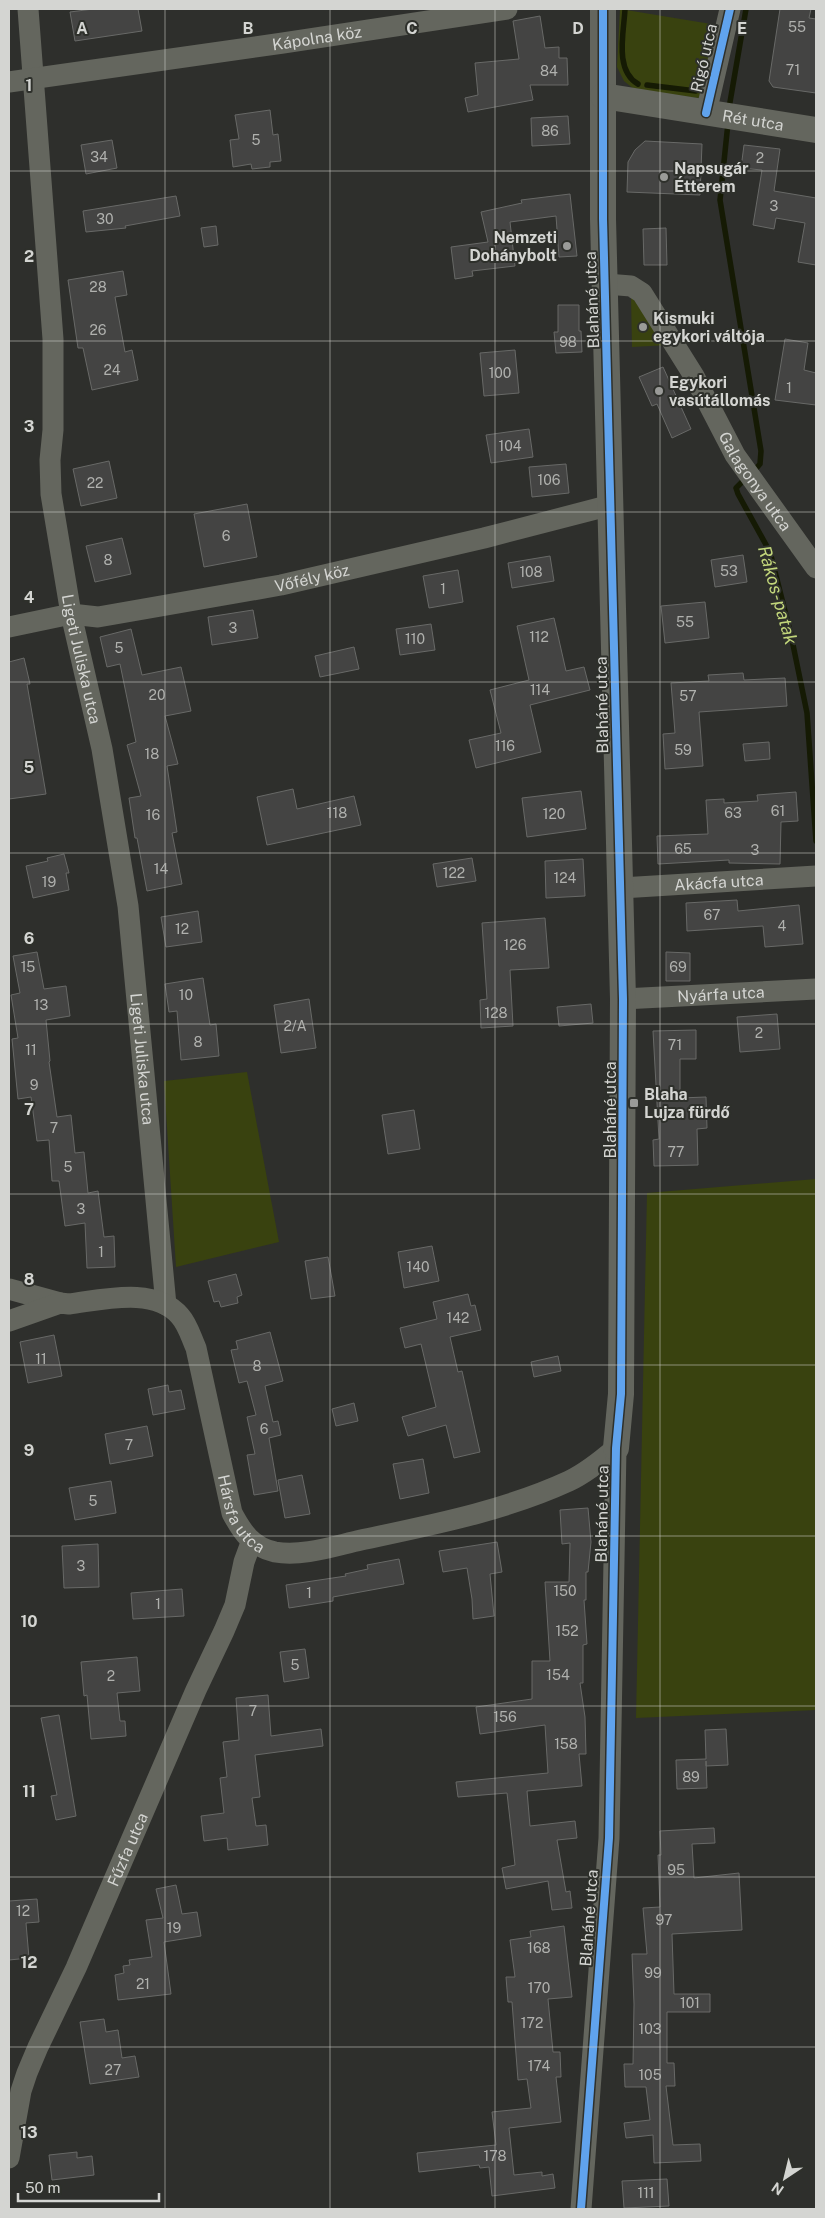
<svg xmlns="http://www.w3.org/2000/svg" width="825" height="2218" font-family="'Public Sans',sans-serif">
<style>
.green{fill:#39420f}
.lines{fill:none;stroke-linecap:round;stroke-linejoin:round}
.stream{stroke:#151a04;stroke-width:5.5}
.building{fill:#444443;stroke:#686967}
.minor{stroke:#64665e;stroke-width:21}
.tertiary{stroke:#64665e;stroke-width:26}
.cycleway-casing{stroke:#2e302b;stroke-width:11}
.cycleway{stroke:#60a3ed;stroke-width:8}
.grid{fill:none;stroke:#d4d5d2;stroke-width:1;stroke-opacity:0.55}
.poi-dot{fill:#9a9b98;stroke:#2e302b;stroke-width:2}
.labels{text-anchor:middle;dominant-baseline:central;stroke-width:4;stroke-linejoin:round;paint-order:stroke}
.number-label{font-size:14px;fill:#b0b1ae}
.street-label{font-size:16px;fill:#d4d5d2;stroke:#2e302b}
.poi-label{font-size:16px;font-weight:bold;fill:#d4d5d2;stroke:#2e302b;text-anchor:start}
.water-label{font-size:18px;font-style:italic;fill:#c2d67b;stroke:#2e302b}
.grid-label{font-size:16px;text-anchor:middle;font-weight:bold;fill:#d4d5d2;stroke:#2e302b;stroke-width:4;stroke-linejoin:round;paint-order:stroke}
</style>
<rect width="100%" height="100%" fill="#2e2f2c"/>
<g class="green">
<polygon points="620,9 717,25 701,95 698,98 634,89 624,81 617,67"/>
<polygon points="631,296 668,345 632,347"/>
<polygon points="247,1072 279,1242 176,1267 164,1081"/>
<polygon points="816,1179 816,1710 636,1718 647,1193"/>
</g>
<g class="lines">
<g class="stream">
<path d="M625 9C624 32 614 70 638 84"/>
<polyline points="647,85 696,91"/>
<polyline points="729,108 746,9"/>
<polyline points="728,123 720,200 761,451 760,464 753,472"/>
<polyline points="746,478 736,488 738,494 770,552 791,635 807,713 816,841"/>
</g>
</g>
<g class="building">
<polygon points="93,9 138,9 142,31 75,41 70,12"/>
<polygon points="780,9 811,9 809,18 816,19 816,93 773,87 769,81"/>
<polygon points="540,16 545,48 559,47 559,58 567,58 568,85 530,85 533,100 468,112 465,98 478,95 475,63 519,59 513,21"/>
<polygon points="270,110 273,135 278,134 281,161 270,162 270,167 252,169 251,164 233,167 230,140 239,139 235,115"/>
<polygon points="568,116 570,144 532,146 531,118"/>
<polygon points="112,140 117,168 86,174 81,145"/>
<polygon points="645,141 702,144 700,195 627,192 628,162 635,150"/>
<polygon points="744,145 780,149 774,191 816,198 816,265 798,262 805,223 776,218 774,229 753,225 762,170 741,168"/>
<polygon points="570,194 577,256 559,257 556,216 510,222 515,266 472,271 473,276 455,279 451,247 488,242 481,212 522,203 521,200"/>
<polygon points="176,196 180,216 125,226 126,228 86,232 83,211"/>
<polygon points="216,226 218,245 204,247 201,228"/>
<polygon points="666,228 667,265 644,265 643,229"/>
<polygon points="123,271 127,295 115,297 125,352 132,350 138,380 92,390 83,348 78,348 68,280"/>
<polygon points="558,305 579,305 579,331 581,331 582,352 556,353 554,332 558,332"/>
<polygon points="785,339 808,343 804,370 816,373 816,405 775,400"/>
<polygon points="515,350 519,393 484,396 480,353"/>
<polygon points="663,367 691,429 672,438 657,404 652,406 639,377"/>
<polygon points="529,429 533,457 491,463 486,435"/>
<polygon points="109,461 117,498 81,506 73,469"/>
<polygon points="566,464 569,493 532,497 529,467"/>
<polygon points="247,504 257,557 204,567 194,514"/>
<polygon points="122,538 131,574 95,582 86,546"/>
<polygon points="743,555 747,582 715,587 711,560"/>
<polygon points="550,556 554,581 512,588 508,563"/>
<polygon points="458,570 463,602 429,608 423,576"/>
<polygon points="705,602 709,638 665,643 661,606"/>
<polygon points="253,610 258,638 212,645 208,617"/>
<polygon points="554,618 566,671 584,667 590,690 530,705 541,752 476,768 469,740 501,733 490,690 529,680 517,626"/>
<polygon points="431,624 435,650 400,655 396,629"/>
<polygon points="131,629 142,675 181,667 191,711 165,716 178,764 167,766 177,832 172,833 182,884 147,891 137,838 135,838 129,798 141,796 127,745 136,742 120,664 107,667 100,637"/>
<polygon points="354,647 359,669 320,677 315,656"/>
<polygon points="24,658 30,684 27,684 46,794 9,799 9,662"/>
<polygon points="743,673 744,680 785,678 787,706 699,712 703,766 665,769 663,734 675,733 671,683 709,681 708,675"/>
<polygon points="769,742 770,759 745,761 743,744"/>
<polygon points="293,789 297,809 354,796 361,825 267,845 257,797"/>
<polygon points="581,791 586,829 527,837 522,798"/>
<polygon points="796,792 798,821 781,822 780,864 729,863 729,860 658,864 657,836 708,834 706,800 724,799 724,803 758,801 757,795"/>
<polygon points="64,854 69,873 66,873 69,890 33,898 26,866 48,861 47,858"/>
<polygon points="472,858 476,881 437,887 433,864"/>
<polygon points="583,859 585,896 546,898 545,861"/>
<polygon points="737,900 738,911 799,905 803,944 765,947 763,926 687,931 686,903"/>
<polygon points="198,911 202,942 166,947 161,917"/>
<polygon points="545,918 549,968 510,970 513,1026 481,1028 480,1000 487,999 482,923"/>
<polygon points="37,952 44,989 66,986 70,1016 46,1020 50,1061 49,1062 57,1117 71,1115 75,1153 84,1152 88,1193 98,1191 104,1237 114,1236 115,1267 87,1268 85,1223 65,1226 59,1181 52,1181 49,1140 37,1141 31,1097 18,1099 12,1039 18,1038 11,995 20,993 13,956"/>
<polygon points="666,952 690,953 690,981 666,981"/>
<polygon points="203,978 210,1025 216,1024 219,1056 181,1060 177,1011 169,1012 165,984"/>
<polygon points="309,999 316,1048 281,1053 274,1005"/>
<polygon points="591,1004 593,1023 559,1026 557,1007"/>
<polygon points="777,1014 780,1049 740,1052 737,1017"/>
<polygon points="696,1030 696,1059 680,1059 680,1098 706,1097 707,1128 697,1129 698,1165 654,1166 653,1140 659,1139 653,1031"/>
<polygon points="414,1110 420,1149 388,1154 382,1115"/>
<polygon points="432,1246 439,1281 404,1288 398,1252"/>
<polygon points="328,1257 335,1296 311,1299 305,1261"/>
<polygon points="236,1274 242,1295 237,1297 238,1303 221,1307 219,1301 214,1302 208,1281"/>
<polygon points="468,1294 471,1306 475,1305 481,1330 450,1337 458,1372 462,1371 480,1452 454,1458 446,1425 408,1436 402,1417 436,1407 421,1344 405,1348 400,1328 437,1319 433,1302"/>
<polygon points="270,1332 283,1381 265,1386 273,1422 278,1421 281,1435 269,1438 278,1491 254,1495 247,1455 255,1454 247,1417 256,1415 247,1381 239,1383 231,1350 238,1349 236,1341"/>
<polygon points="54,1335 62,1376 28,1383 20,1342"/>
<polygon points="558,1356 561,1371 534,1377 531,1362"/>
<polygon points="168,1385 169,1392 181,1390 185,1409 153,1415 148,1389"/>
<polygon points="354,1403 358,1421 336,1426 332,1409"/>
<polygon points="147,1426 153,1456 110,1464 105,1434"/>
<polygon points="423,1459 429,1493 400,1499 393,1464"/>
<polygon points="302,1475 310,1514 285,1518 278,1480"/>
<polygon points="111,1481 116,1513 75,1520 69,1488"/>
<polygon points="588,1508 591,1542 588,1572 586,1572 586,1600 584,1600 587,1644 583,1645 583,1683 580,1683 585,1717 586,1754 579,1754 582,1786 527,1791 530,1826 575,1821 577,1838 557,1840 566,1892 570,1891 572,1908 552,1910 548,1881 506,1889 502,1868 515,1865 507,1793 458,1797 456,1782 548,1773 545,1725 480,1734 476,1707 532,1699 532,1661 550,1661 545,1582 569,1582 570,1543 562,1544 560,1510"/>
<polygon points="497,1542 502,1572 490,1574 494,1616 473,1619 472,1599 467,1568 443,1572 439,1551"/>
<polygon points="98,1544 99,1587 64,1588 62,1546"/>
<polygon points="399,1559 404,1584 333,1597 333,1601 289,1608 286,1585 346,1576 345,1574 368,1569 367,1565"/>
<polygon points="182,1589 184,1616 133,1619 131,1593"/>
<polygon points="305,1649 309,1678 284,1682 280,1652"/>
<polygon points="137,1657 140,1691 117,1693 120,1721 125,1721 126,1736 91,1739 87,1695 84,1696 81,1662"/>
<polygon points="268,1695 271,1736 321,1729 323,1746 255,1755 260,1797 252,1798 256,1826 266,1825 268,1845 228,1850 227,1838 204,1841 201,1816 224,1813 220,1778 227,1777 223,1742 239,1740 236,1698"/>
<polygon points="59,1715 76,1816 56,1820 51,1796 57,1795 41,1718"/>
<polygon points="726,1729 728,1765 706,1766 706,1761 707,1788 677,1789 676,1760 706,1759 705,1730"/>
<polygon points="714,1828 715,1843 692,1844 694,1878 739,1873 742,1930 672,1934 674,1994 710,1994 710,2012 667,2012 667,2063 674,2063 675,2086 666,2086 673,2145 700,2144 701,2161 654,2163 653,2135 626,2138 624,2123 650,2120 646,2087 625,2087 624,2064 633,2064 634,2004 632,1954 647,1954 643,1908 660,1907 658,1855 661,1855 660,1831"/>
<polygon points="176,1885 182,1914 197,1912 201,1936 164,1942 171,1994 118,2000 115,1975 124,1973 123,1966 130,1965 129,1960 152,1957 146,1920 163,1918 156,1889"/>
<polygon points="37,1899 39,1922 26,1923 29,1958 9,1960 9,1901"/>
<polygon points="564,1926 572,1997 548,1999 553,2052 560,2052 561,2077 556,2077 561,2122 509,2128 514,2175 542,2172 542,2176 553,2174 555,2188 492,2196 489,2167 480,2168 479,2165 419,2172 417,2153 496,2145 492,2112 531,2108 527,2079 518,2080 512,2002 508,2002 506,1977 515,1977 510,1940 531,1937 530,1931"/>
<polygon points="104,2019 106,2032 118,2030 122,2058 135,2056 139,2077 90,2084 80,2022"/>
<polygon points="77,2152 77,2158 92,2156 94,2175 52,2180 49,2155"/>
<polygon points="667,2179 669,2206 624,2208 622,2181"/>
</g>
<g class="lines">
<g class="minor">
<path id="s1" d="M28 9 53 339V430L50 460 51 494 71 614 102 749 128 906 166 1305"/>
<path id="s2" d="M9 82 283 43 507 9"/>
<polyline points="706,113 730,9"/>
<path id="s3" d="M606 284 631 286 642 293 694 376 735 455 816 568"/>
<path id="s4" d="M9 627 71 614 98 617 281 585 484 538 611 505"/>
<path id="s5" d="M621 888 816 876"/>
<path id="s6" d="M623 999 816 989"/>
<polyline points="9,1289 60,1303"/>
<path id="s7" d="M9 1321 60 1303 69 1304C102 1300 155 1286 180 1316 188 1325 191 1337 196 1348L232 1513C242 1532 252 1547 275 1552 302 1557 334 1546 361 1540 431 1525 504 1511 569 1481 586 1473 602 1460 616 1448"/>
<path id="s8" d="M9 2158 21 2091 27 2073 38 2047 76 1968 196 1690 224 1631 235 1605 244 1562 251 1543"/>
<polyline points="581,2209 609,1838 616,1448"/>
</g>
<g class="tertiary">
<polyline points="603,9 603,219 623,999 621,1394 616,1448"/>
<path id="s9" d="M603 96 816 130"/>
</g>
<g class="cycleway-casing">
<g id="cycleway">
<polyline points="706,113 730,9"/>
<polyline points="581,2209 609,1838 616,1448 621,1394 623,999 603,219 603,9"/>
</g>
</g>
<use href="#cycleway" class="cycleway"/>
</g>
<path class="grid" d="M165 9V2209M330 9V2209M495 9V2209M660 9V2209M9 171H816M9 341H816M9 512H816M9 682H816M9 853H816M9 1024H816M9 1194H816M9 1365H816M9 1536H816M9 1706H816M9 1877H816M9 2047H816"/>
<g class="poi-dot">
<circle cx="664" cy="177" r="5"/>
<circle cx="567" cy="246" r="5"/>
<circle cx="643" cy="327" r="5"/>
<circle cx="659" cy="391" r="5"/>
<rect x="629" y="1098" width="10" height="10" rx="2.5"/>
</g>
<g class="labels">
<g class="number-label">
<text x="797" y="27">55</text>
<text x="793" y="70">71</text>
<text x="549" y="71">84</text>
<text x="550" y="131">86</text>
<text x="256" y="140">5</text>
<text x="99" y="157">34</text>
<text x="760" y="158">2</text>
<text x="774" y="206">3</text>
<text x="105" y="219">30</text>
<text x="98" y="287">28</text>
<text x="98" y="330">26</text>
<text x="568" y="342">98</text>
<text x="112" y="370">24</text>
<text x="500" y="373">100</text>
<text x="789" y="388">1</text>
<text x="510" y="446">104</text>
<text x="549" y="480">106</text>
<text x="95" y="483">22</text>
<text x="226" y="536">6</text>
<text x="108" y="560">8</text>
<text x="729" y="571">53</text>
<text x="531" y="572">108</text>
<text x="443" y="589">1</text>
<text x="685" y="622">55</text>
<text x="233" y="628">3</text>
<text x="539" y="637">112</text>
<text x="415" y="639">110</text>
<text x="119" y="648">5</text>
<text x="540" y="690">114</text>
<text x="157" y="695">20</text>
<text x="688" y="696">57</text>
<text x="505" y="746">116</text>
<text x="683" y="750">59</text>
<text x="152" y="754">18</text>
<text x="778" y="811">61</text>
<text x="337" y="813">118</text>
<text x="733" y="813">63</text>
<text x="554" y="814">120</text>
<text x="153" y="815">16</text>
<text x="683" y="849">65</text>
<text x="755" y="850">3</text>
<text x="161" y="869">14</text>
<text x="454" y="873">122</text>
<text x="565" y="878">124</text>
<text x="49" y="882">19</text>
<text x="712" y="915">67</text>
<text x="782" y="926">4</text>
<text x="182" y="929">12</text>
<text x="515" y="945">126</text>
<text x="28" y="967">15</text>
<text x="678" y="967">69</text>
<text x="186" y="995">10</text>
<text x="41" y="1005">13</text>
<text x="496" y="1013">128</text>
<text x="295" y="1026">2/A</text>
<text x="759" y="1033">2</text>
<text x="198" y="1042">8</text>
<text x="675" y="1045">71</text>
<text x="31" y="1050">11</text>
<text x="34" y="1085">9</text>
<text x="54" y="1128">7</text>
<text x="676" y="1152">77</text>
<text x="68" y="1167">5</text>
<text x="81" y="1209">3</text>
<text x="101" y="1252">1</text>
<text x="418" y="1267">140</text>
<text x="458" y="1318">142</text>
<text x="41" y="1359">11</text>
<text x="257" y="1366">8</text>
<text x="264" y="1429">6</text>
<text x="129" y="1445">7</text>
<text x="93" y="1501">5</text>
<text x="81" y="1566">3</text>
<text x="565" y="1591">150</text>
<text x="309" y="1593">1</text>
<text x="158" y="1604">1</text>
<text x="567" y="1631">152</text>
<text x="295" y="1665">5</text>
<text x="558" y="1675">154</text>
<text x="111" y="1676">2</text>
<text x="253" y="1711">7</text>
<text x="505" y="1717">156</text>
<text x="566" y="1744">158</text>
<text x="691" y="1777">89</text>
<text x="676" y="1870">95</text>
<text x="23" y="1911">12</text>
<text x="664" y="1920">97</text>
<text x="174" y="1928">19</text>
<text x="539" y="1948">168</text>
<text x="653" y="1973">99</text>
<text x="143" y="1984">21</text>
<text x="539" y="1988">170</text>
<text x="690" y="2003">101</text>
<text x="532" y="2023">172</text>
<text x="650" y="2029">103</text>
<text x="539" y="2066">174</text>
<text x="113" y="2070">27</text>
<text x="650" y="2075">105</text>
<text x="495" y="2156">178</text>
<text x="646" y="2193">111</text>
</g>
<g class="street-label">
<text stroke="none"><textPath href="#s2" startOffset="311">Kápolna köz</textPath></text>
<text transform="translate(704 58) rotate(-77)">Rigó utca</text>
<text stroke="none"><textPath href="#s9" startOffset="152">Rét utca</textPath></text>
<text transform="translate(592 300) rotate(-92)">Blaháné utca</text>
<text stroke="none"><textPath href="#s3" startOffset="258">Galagonya utca</textPath></text>
<text stroke="none"><textPath href="#s4" startOffset="308">Vőfély köz</textPath></text>
<text stroke="none"><textPath href="#s1" startOffset="654">Ligeti Juliska utca</textPath></text>
<text transform="translate(602 705) rotate(-91)">Blaháné utca</text>
<text stroke="none"><textPath href="#s5" startOffset="98">Akácfa utca</textPath></text>
<text stroke="none"><textPath href="#s6" startOffset="98">Nyárfa utca</textPath></text>
<text stroke="none"><textPath href="#s1" startOffset="1059">Ligeti Juliska utca</textPath></text>
<text transform="translate(610 1110) rotate(-90)">Blaháné utca</text>
<text stroke="none"><textPath href="#s7" startOffset="389">Hársfa utca</textPath></text>
<text transform="translate(602 1514) rotate(-89)">Blaháné utca</text>
<text stroke="none"><textPath href="#s8" startOffset="332">Fűzfa utca</textPath></text>
<text transform="translate(589 1918) rotate(-86)">Blaháné utca</text>
</g>
<g class="poi-label">
<text x="674" y="168">Napsugár<tspan x="674" dy="18">Étterem</tspan></text>
<text x="557" y="237" text-anchor="end">Nemzeti<tspan x="557" dy="18">Dohánybolt</tspan></text>
<text x="653" y="318">Kismuki<tspan x="653" dy="18">egykori váltója</tspan></text>
<text x="669" y="382">Egykori<tspan x="669" dy="18">vasútállomás</tspan></text>
<text x="644" y="1094">Blaha<tspan x="644" dy="18">Lujza fürdő</tspan></text>
</g>
<g class="water-label">
<text transform="translate(778 595) rotate(74)">Rákos-patak</text>
</g>
</g>
<g class="grid-label">
<text x="82" y="34">A</text>
<text x="248" y="34">B</text>
<text x="412" y="34">C</text>
<text x="578" y="34">D</text>
<text x="742" y="34">E</text>
<text x="29" y="91">1</text>
<text x="29" y="262">2</text>
<text x="29" y="432">3</text>
<text x="29" y="603">4</text>
<text x="29" y="773">5</text>
<text x="29" y="944">6</text>
<text x="29" y="1115">7</text>
<text x="29" y="1285">8</text>
<text x="29" y="1456">9</text>
<text x="29" y="1627">10</text>
<text x="29" y="1797">11</text>
<text x="29" y="1968">12</text>
<text x="29" y="2138">13</text>
</g>
<rect width="825" height="2218" fill="none" stroke="#d4d5d2" stroke-width="20"/>
<g transform="translate(785 2178) rotate(215)" stroke="#2e302b" stroke-width="4" paint-order="stroke">
<path d="M0-4L9 19L0 12L-9 19Z" fill="#d4d5d2"/>
<text y="-8" font-size="14" font-weight="bold" text-anchor="middle" fill="#d4d5d2">N</text>
</g>
<path d="M18 2193v8h141v-8" fill="none" stroke="#d4d5d2" stroke-width="2.5"/>
<text x="25" y="2193" font-size="15" fill="#d4d5d2" stroke="#2e302b" stroke-width="4" paint-order="stroke">50 m</text>
</svg>
